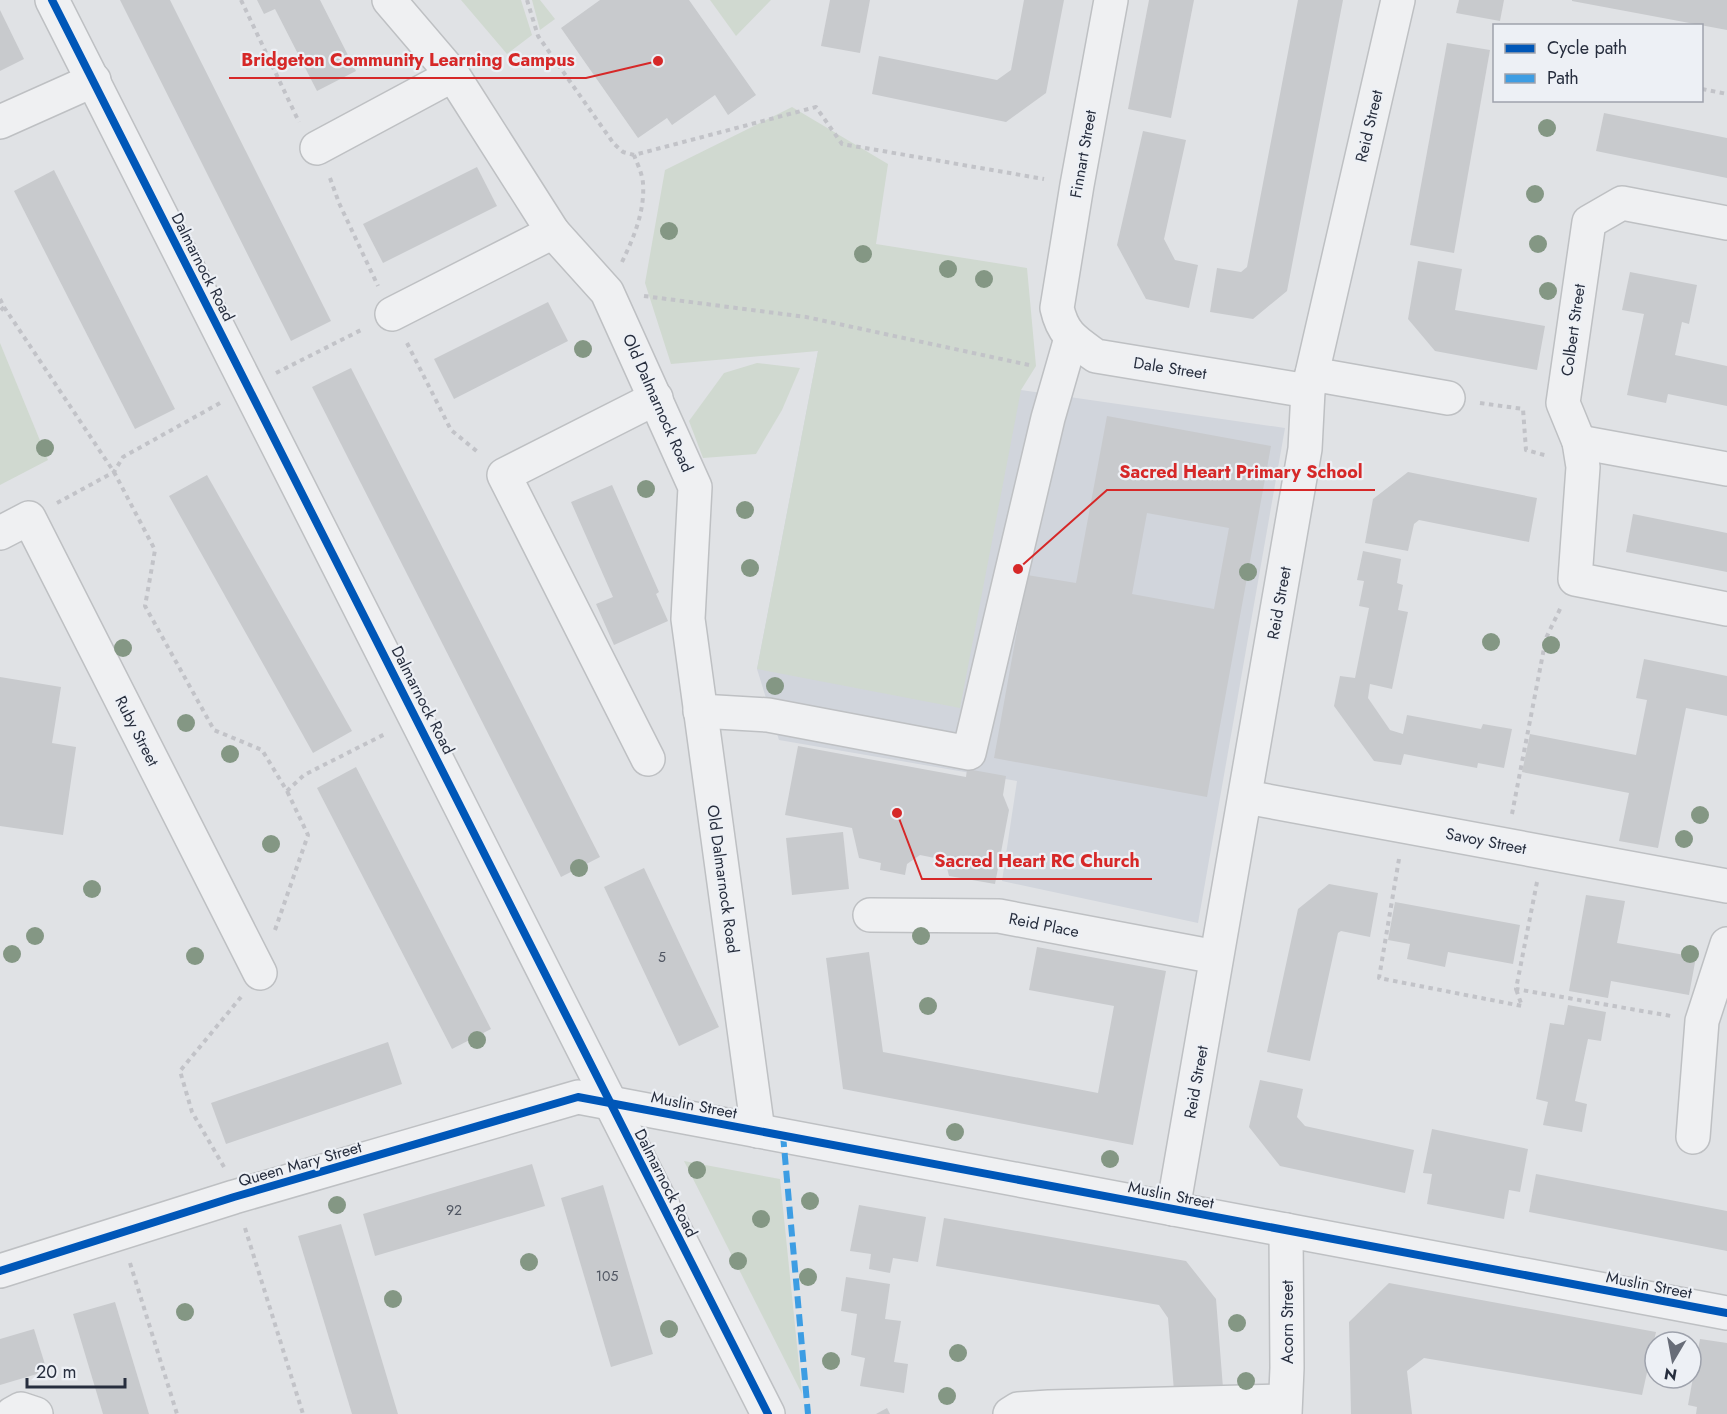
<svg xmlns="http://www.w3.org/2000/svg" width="1727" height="1414" font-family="Jost,sans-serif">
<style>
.built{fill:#d1d5dc}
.green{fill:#d0d9d0}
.building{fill:#c8cacd;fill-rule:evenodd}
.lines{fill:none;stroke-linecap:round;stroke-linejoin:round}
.minor-casing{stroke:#bec0c3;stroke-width:36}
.path{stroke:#c2c3c8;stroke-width:4;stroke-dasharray:4.5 4.5;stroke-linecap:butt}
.minor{stroke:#eff0f2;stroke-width:33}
.quiet{stroke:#3d9de3;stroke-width:6;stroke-dasharray:12 6;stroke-linecap:butt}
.cycleway-casing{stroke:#edf0f5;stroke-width:11}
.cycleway{stroke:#0057b8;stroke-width:8}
.tree{fill:#849784}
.labels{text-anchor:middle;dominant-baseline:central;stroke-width:4.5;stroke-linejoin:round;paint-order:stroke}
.number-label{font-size:14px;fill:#505662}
.street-label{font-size:16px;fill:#272e3e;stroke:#edf0f5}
.leader{fill:none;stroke:#d62828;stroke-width:2}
.callout-dot{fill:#d62828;stroke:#edf0f5;stroke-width:2}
.callout-label{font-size:18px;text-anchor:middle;font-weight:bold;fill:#d62828;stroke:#edf0f5;stroke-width:4.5;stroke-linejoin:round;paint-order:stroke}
</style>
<rect width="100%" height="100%" fill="#e0e2e5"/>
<polygon class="built" points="818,351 1021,390 1285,428 1198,923 1002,881 1017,781 779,740 757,669"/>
<g class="green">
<polygon points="461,0 521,0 532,35 507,54"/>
<polygon points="532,0 540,0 555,19 540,30"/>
<polygon points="710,0 771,0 736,36"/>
<polygon points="792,107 888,164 876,244 1027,268 1036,366 1021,390 960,708 757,669 818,351 671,364 645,283 665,170"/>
<polygon points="0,343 48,460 0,485"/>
<polygon points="757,363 800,368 782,410 756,454 703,458 689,421 724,373"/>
<polygon points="684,1161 780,1179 802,1394"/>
</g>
<g class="building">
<polygon points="120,0 170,0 331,321 291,341"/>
<polygon points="257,0 320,0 356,71 317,91 275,9 264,14"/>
<polygon points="600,0 689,0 756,95 728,115 715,95 672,125 667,118 638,138 561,28"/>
<polygon points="830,0 870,0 860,53 821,46"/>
<polygon points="1024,0 1064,0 1046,93 1006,122 872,94 879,56 997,80 1011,70"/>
<polygon points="1149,0 1194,0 1171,118 1128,109"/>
<polygon points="1298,0 1343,0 1287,291 1253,319 1210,312 1217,268 1241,272 1247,267"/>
<polygon points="1459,0 1504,0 1500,21 1456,13"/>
<polygon points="1572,0 1727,0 1727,30 1572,1"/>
<polygon points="0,10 24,59 0,71"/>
<polygon points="1447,43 1490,50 1454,253 1410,245"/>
<polygon points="1604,113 1727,138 1727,178 1596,151"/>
<polygon points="1143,131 1186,140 1164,239 1175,260 1198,265 1189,308 1146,299 1117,245"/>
<polygon points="477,167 497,206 383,263 363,224"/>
<polygon points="54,170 175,409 135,429 14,191"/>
<polygon points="1418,261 1462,269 1455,310 1545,326 1537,370 1435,351 1408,319"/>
<polygon points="1630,272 1697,285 1689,324 1682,322 1675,355 1727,366 1727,406 1668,394 1666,403 1627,395 1644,314 1622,310"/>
<polygon points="548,302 568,341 454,399 434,359"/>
<polygon points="351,368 600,857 561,877 312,387"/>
<path d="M1107 416 1271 446 1207 797 994 758 1027 575 1076 583ZM1147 513 1229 528 1214 609 1132 594Z"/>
<polygon points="1408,472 1537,498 1529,542 1419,520 1414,524 1408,551 1365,543 1373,499"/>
<polygon points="207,475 352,731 313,753 169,496"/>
<polygon points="612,485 659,592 656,594 668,621 614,645 596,604 613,597 571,502"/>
<polygon points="1633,514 1727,533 1727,572 1626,552"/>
<polygon points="1363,551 1401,559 1397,583 1403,585 1398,610 1408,612 1392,689 1370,684 1368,698 1390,730 1403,734 1407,715 1481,729 1483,724 1512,729 1504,768 1478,763 1477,768 1404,754 1401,765 1374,761 1334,706 1340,676 1355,678 1369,608 1359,606 1364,581 1357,580"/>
<polygon points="1644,659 1727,676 1727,716 1686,708 1658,848 1619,841 1629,793 1522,772 1530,734 1636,755 1647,700 1636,698"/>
<polygon points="0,677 61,687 52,743 76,747 63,835 0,826"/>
<polygon points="798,746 966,777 967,769 1006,776 1003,795 1009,810 995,884 949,876 945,860 920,855 907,864 905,875 880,870 881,863 859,858 852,828 785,815"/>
<polygon points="356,767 491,1029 452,1049 317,788"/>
<polygon points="843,832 849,889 792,895 786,838"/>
<polygon points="644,868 719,1027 679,1046 604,887"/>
<polygon points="1329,884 1378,893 1370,937 1341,931 1338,933 1310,1061 1267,1052 1298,909"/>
<polygon points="1586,895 1625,901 1617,943 1696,957 1689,995 1611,981 1608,998 1569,991"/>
<polygon points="1395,902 1520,925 1513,964 1448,952 1445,967 1407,959 1410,944 1388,940"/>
<polygon points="1037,947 1166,971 1133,1145 843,1089 826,958 869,952 883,1052 1098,1093 1114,1006 1029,990"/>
<polygon points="1568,1005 1606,1012 1601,1041 1588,1039 1575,1101 1587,1104 1582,1132 1543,1125 1548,1102 1536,1099 1550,1023 1564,1025"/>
<polygon points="388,1042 402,1084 226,1144 211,1103"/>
<polygon points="1260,1080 1303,1089 1297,1117 1305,1126 1414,1150 1405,1193 1280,1166 1249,1127"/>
<polygon points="1432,1129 1528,1149 1520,1192 1509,1190 1504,1219 1427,1204 1432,1174 1423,1173"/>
<polygon points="532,1164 545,1206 375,1256 363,1214"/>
<polygon points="1536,1174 1727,1211 1727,1251 1529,1212"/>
<polygon points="603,1185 653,1354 611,1367 561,1198"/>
<polygon points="859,1205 926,1217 918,1262 893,1258 890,1273 869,1269 871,1254 850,1251"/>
<polygon points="944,1218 1186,1261 1216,1299 1223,1388 1174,1391 1168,1318 1159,1305 936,1266"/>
<polygon points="341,1224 398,1414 352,1414 298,1236"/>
<polygon points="846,1277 890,1284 885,1319 901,1321 894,1362 908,1364 904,1393 860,1386 865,1358 851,1355 857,1314 841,1311"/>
<polygon points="1389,1283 1656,1332 1642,1395 1424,1358 1407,1371 1412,1414 1351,1414 1349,1322"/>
<polygon points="115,1302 149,1414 103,1414 73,1314"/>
<polygon points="34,1329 47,1371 0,1385 0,1339"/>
<polygon points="1700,1339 1727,1343 1727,1414 1696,1414 1697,1407 1688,1405"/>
<polygon points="887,1408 890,1414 876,1414"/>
</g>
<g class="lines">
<g class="minor-casing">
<g id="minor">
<polyline points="52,0 768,1414"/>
<polyline points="389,0 453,75 553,232 607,292 695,487 688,619 758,1131"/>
<path d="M1111 0 1077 185 1057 308C1063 335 1075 341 1096 356L1308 391"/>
<polyline points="0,122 94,80"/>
<polyline points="317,148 453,75"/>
<polyline points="1727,223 1622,203 1589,222 1563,403 1579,442 1583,467 1575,579 1727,609"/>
<polyline points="392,314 553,232"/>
<polyline points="1312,374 1448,398"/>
<polyline points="1579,442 1727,469"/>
<polyline points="0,533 29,518 260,973"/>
<polyline points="700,711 768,715 969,753 1048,418 1071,338"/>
<polyline points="648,759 504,475 656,398"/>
<polyline points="1246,797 1727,886"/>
<polyline points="870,915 999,916 1216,957"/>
<polyline points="1693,1137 1702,1021 1727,944"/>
<polyline points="1173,1209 1305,449 1308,391 1398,0"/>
<polyline points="0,1271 234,1197 578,1097 1727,1313"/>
<polyline points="12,1414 21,1409 36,1414"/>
<polyline points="1010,1414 1018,1409 1049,1407 1285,1401"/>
<polyline points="1285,1414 1287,1368 1286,1230"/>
</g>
</g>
<g class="path">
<polyline points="241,0 299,122"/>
<polyline points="527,0 538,36 614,144 623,152 634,155"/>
<polyline points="1702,89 1727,94"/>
<polyline points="330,178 339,203 378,286"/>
<path d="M622 262C634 237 645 211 643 183 642 173 637 163 634 155L816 107 842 144 1044 179"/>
<polyline points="644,296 806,317 1029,365"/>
<polyline points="0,299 4,307 0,311"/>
<polyline points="4,307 114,472 155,550 145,606 214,730 262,750 287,791 304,775 387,733"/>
<polyline points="407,343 451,430 479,453"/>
<polyline points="276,373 363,329"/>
<polyline points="1480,403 1523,409 1526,450 1548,456"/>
<polyline points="57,503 114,472 123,457 220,403"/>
<polyline points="1512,814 1546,638 1561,607"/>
<polyline points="1399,859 1379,978 1522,1006 1516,989"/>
<polyline points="1537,882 1516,989 1671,1016"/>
<polyline points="275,930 308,835 287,791"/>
<polyline points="224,1167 192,1112 180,1071 241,997"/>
<polyline points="245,1228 303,1414"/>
<polyline points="130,1263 177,1414"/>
</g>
<use href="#minor" class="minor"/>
<polyline class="quiet" points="783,1135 808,1414"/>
<g class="cycleway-casing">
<g id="cycleway">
<polyline points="52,0 768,1414"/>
<polyline points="0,1271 234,1197 578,1097 1727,1313"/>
</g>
</g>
<use href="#cycleway" class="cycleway"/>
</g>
<g class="tree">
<circle cx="1547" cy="128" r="9"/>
<circle cx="1535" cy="194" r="9"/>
<circle cx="669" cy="231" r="9"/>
<circle cx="1538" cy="244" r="9"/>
<circle cx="863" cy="254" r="9"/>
<circle cx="948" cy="269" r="9"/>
<circle cx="984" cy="279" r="9"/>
<circle cx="1548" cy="291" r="9"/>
<circle cx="583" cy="349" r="9"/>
<circle cx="45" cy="448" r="9"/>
<circle cx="646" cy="489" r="9"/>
<circle cx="745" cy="510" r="9"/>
<circle cx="750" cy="568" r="9"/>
<circle cx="1248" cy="572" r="9"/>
<circle cx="1491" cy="642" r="9"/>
<circle cx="1551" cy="645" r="9"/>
<circle cx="123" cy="648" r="9"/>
<circle cx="775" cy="686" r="9"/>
<circle cx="186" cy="723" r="9"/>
<circle cx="230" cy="754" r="9"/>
<circle cx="1700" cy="815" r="9"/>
<circle cx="1684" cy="839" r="9"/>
<circle cx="271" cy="844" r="9"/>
<circle cx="579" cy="868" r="9"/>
<circle cx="92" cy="889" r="9"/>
<circle cx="35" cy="936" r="9"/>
<circle cx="921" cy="936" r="9"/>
<circle cx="12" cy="954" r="9"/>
<circle cx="1690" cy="954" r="9"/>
<circle cx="195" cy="956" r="9"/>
<circle cx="928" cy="1006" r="9"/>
<circle cx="477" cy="1040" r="9"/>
<circle cx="955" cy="1132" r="9"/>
<circle cx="1110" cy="1159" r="9"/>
<circle cx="697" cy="1170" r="9"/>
<circle cx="810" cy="1201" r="9"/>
<circle cx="337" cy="1205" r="9"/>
<circle cx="761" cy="1219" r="9"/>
<circle cx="738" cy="1261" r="9"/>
<circle cx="529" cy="1262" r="9"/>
<circle cx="808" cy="1277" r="9"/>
<circle cx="393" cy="1299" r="9"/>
<circle cx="185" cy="1312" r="9"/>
<circle cx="1237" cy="1323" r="9"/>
<circle cx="669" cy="1329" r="9"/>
<circle cx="958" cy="1353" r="9"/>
<circle cx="831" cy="1361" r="9"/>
<circle cx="1246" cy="1381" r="9"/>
<circle cx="947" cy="1396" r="9"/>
</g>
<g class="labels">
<g class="number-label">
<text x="662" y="957">5</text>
<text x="454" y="1210">92</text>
<text x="607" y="1276">105</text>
</g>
<g class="street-label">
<text transform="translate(1369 126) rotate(-77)">Reid Street</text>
<text transform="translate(1083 154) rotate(-80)">Finnart Street</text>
<text transform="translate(203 267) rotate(63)">Dalmarnock Road</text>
<text transform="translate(1573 330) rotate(-82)">Colbert Street</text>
<text transform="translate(1170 368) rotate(9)">Dale Street</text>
<text transform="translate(658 403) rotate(66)">Old Dalmarnock Road</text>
<text transform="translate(1279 603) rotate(-80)">Reid Street</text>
<text transform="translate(423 700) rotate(63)">Dalmarnock Road</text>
<text transform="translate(137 731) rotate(63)">Ruby Street</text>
<text transform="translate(1486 841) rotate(11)">Savoy Street</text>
<text transform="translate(723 879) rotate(82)">Old Dalmarnock Road</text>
<text transform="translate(1044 925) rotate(11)">Reid Place</text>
<text transform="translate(1196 1082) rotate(-80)">Reid Street</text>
<text transform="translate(694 1105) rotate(11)">Muslin Street</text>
<text transform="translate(300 1164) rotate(-16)">Queen Mary Street</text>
<text transform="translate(666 1183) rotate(63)">Dalmarnock Road</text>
<text transform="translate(1171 1195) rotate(11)">Muslin Street</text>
<text transform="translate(1649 1285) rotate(11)">Muslin Street</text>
<text transform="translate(1287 1322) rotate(-90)">Acorn Street</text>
</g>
</g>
<path class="leader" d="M658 61L586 78H229M1018 569L1107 490H1375M897 813L922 879H1152"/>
<g class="callout-dot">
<circle cx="658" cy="61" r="6"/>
<circle cx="1018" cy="569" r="6"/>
<circle cx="897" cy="813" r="6"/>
</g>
<g class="callout-label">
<text x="408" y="66">Bridgeton Community Learning Campus</text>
<text x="1241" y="478">Sacred Heart Primary School</text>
<text x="1037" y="867">Sacred Heart RC Church</text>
</g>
<rect x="1493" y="24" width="210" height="78" fill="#edf0f5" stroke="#9ea2ac" stroke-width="1.5"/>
<rect x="1505" y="44" width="30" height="9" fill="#0057b8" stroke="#9ea2ac" stroke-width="1.5"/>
<text x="1547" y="54" font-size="18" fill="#272e3e">Cycle path</text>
<rect x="1505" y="74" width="30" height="9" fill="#3d9de3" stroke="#9ea2ac" stroke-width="1.5"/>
<text x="1547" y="84" font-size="18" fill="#272e3e">Path</text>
<g transform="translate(1673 1360) rotate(190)"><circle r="28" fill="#edf0f5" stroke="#9ea2ac" stroke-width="1.5"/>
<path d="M0-4.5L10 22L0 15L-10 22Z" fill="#686d78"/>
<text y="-9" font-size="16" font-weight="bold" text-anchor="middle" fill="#272e3e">N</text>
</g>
<path d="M27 1378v9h98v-9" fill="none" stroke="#272e3e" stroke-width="3"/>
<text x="36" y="1378" font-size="18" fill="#272e3e" stroke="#edf0f5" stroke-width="4.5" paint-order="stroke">20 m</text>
</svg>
